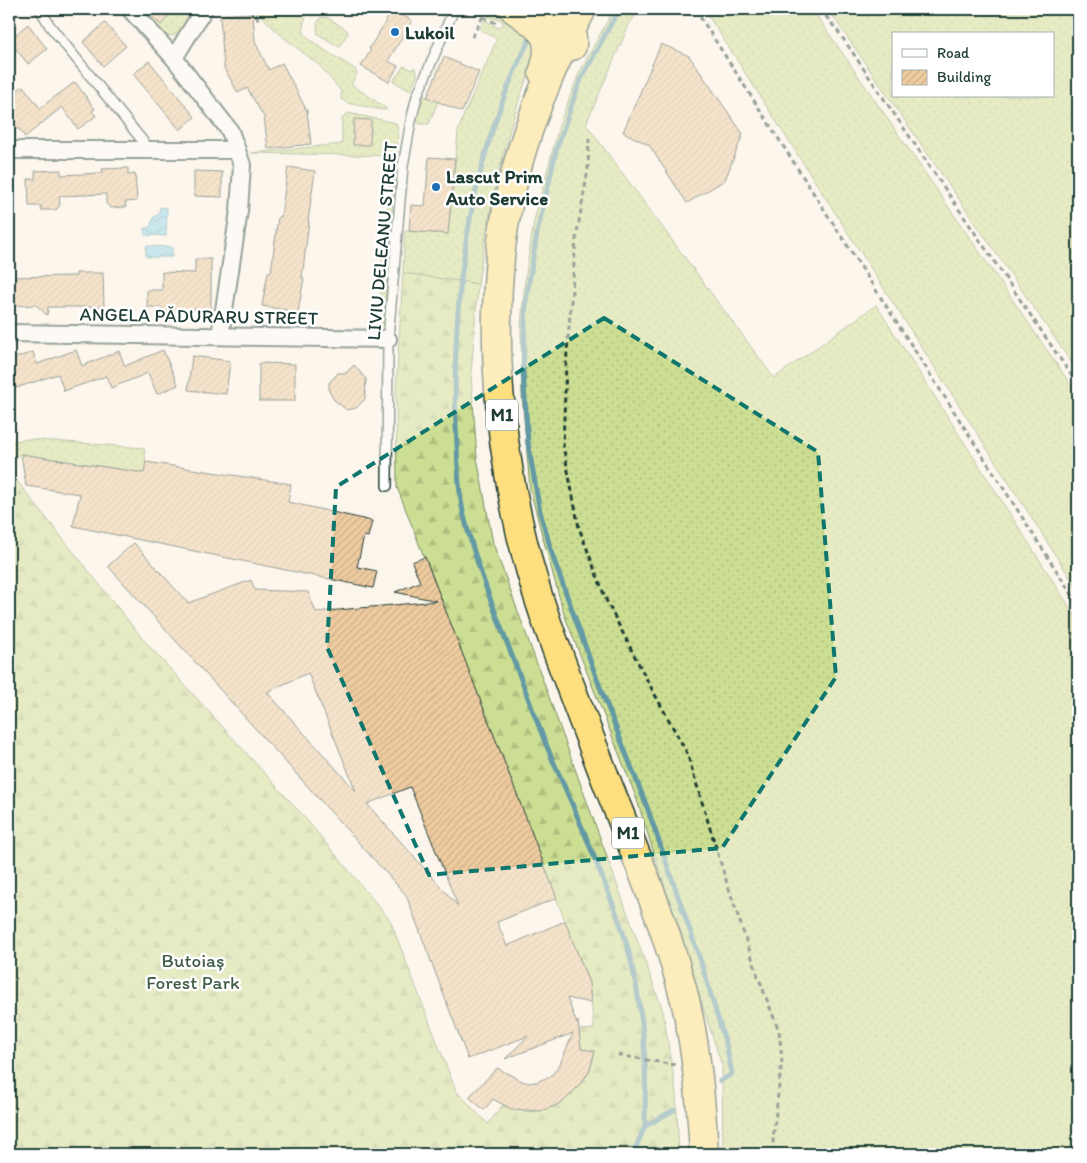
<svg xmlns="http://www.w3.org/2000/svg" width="1087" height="1163" font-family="Itim,sans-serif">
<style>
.grass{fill:url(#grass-dots);stroke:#768e64;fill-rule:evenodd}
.forest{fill:url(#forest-firs);stroke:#768e64}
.water{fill:url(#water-waves);stroke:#6299a4}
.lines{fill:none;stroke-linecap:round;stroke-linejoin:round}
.stream{stroke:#6299a4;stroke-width:5}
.building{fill:url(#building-hatch);stroke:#1f3d34;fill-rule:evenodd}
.service-casing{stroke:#1f3d34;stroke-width:12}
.minor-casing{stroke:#1f3d34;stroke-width:20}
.trunk-casing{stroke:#1f3d34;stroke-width:31}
.path{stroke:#1f3d34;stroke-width:3;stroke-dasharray:5 4;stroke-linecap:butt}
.service{stroke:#fff;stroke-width:9}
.minor{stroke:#fff;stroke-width:16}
.trunk{stroke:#fedf80;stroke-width:28}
.marked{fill:none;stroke:#0f766e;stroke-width:4;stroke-dasharray:10 6;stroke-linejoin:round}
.poi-dot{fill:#1f6fb2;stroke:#fff;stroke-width:2}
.labels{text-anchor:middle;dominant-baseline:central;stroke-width:5;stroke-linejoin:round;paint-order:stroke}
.shield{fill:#fff;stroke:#627771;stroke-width:1}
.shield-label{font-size:18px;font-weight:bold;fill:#1f3d34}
.poi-label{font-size:19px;font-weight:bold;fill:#1f3d34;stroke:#fff;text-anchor:start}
.street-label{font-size:19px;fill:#1f3d34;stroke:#fff}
.park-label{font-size:19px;fill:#425d47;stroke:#fff}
</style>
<defs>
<pattern id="grass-dots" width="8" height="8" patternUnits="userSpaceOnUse" patternTransform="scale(1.25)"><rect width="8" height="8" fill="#ccde93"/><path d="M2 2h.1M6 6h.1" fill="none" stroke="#afbf7f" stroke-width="1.8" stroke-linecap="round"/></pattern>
<pattern id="forest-firs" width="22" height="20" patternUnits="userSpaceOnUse" patternTransform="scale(1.25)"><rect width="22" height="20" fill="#ccde93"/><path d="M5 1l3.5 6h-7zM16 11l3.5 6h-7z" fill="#afbf7f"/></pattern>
<pattern id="water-waves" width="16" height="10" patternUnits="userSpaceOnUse" patternTransform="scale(1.25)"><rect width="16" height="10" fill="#8ed6ef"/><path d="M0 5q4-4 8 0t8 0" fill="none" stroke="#73afc2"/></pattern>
<pattern id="building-hatch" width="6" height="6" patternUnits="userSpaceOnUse" patternTransform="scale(1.25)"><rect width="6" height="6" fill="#efcba0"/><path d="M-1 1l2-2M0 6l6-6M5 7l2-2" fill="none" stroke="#ccaf8a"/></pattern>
</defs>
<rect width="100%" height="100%" fill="#fcf5ec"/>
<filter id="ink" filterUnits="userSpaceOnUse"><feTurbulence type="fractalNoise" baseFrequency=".02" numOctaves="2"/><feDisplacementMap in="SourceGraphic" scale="10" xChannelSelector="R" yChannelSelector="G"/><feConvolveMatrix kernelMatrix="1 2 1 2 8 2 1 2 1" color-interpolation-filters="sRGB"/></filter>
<g filter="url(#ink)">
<g class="grass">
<path d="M140 9H194C190 16 185 26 179 32 164 46 148 19 140 9Z"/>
<path d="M254 9H312C306 15 301 24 304 33 307 41 346 63 355 69L357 74 351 84 387 109 383 110 347 103 341 99V91L319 65 283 37Z"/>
<path d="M490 9H497L534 33 540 47C533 63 526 80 520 97 500 158 487 220 478 284L403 273 405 231 448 234 458 132 463 117 497 39 479 29 485 20 498 28 504 24 500 19H495L488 17Z"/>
<polygon points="614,9 639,9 629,25 586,124 774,378 876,305 1078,620 1078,1154 723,1154 722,1066 636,797 564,614 541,531 530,489 522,395 521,325 525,280 534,221 559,126 579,73"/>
<polygon points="704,9 812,9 1078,395 1078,590"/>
<path d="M828 9H1078V372ZM893 34H1053V96H893Z"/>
<polygon points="321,17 328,18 347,30 348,33 339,47 318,34 317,24"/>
<polygon points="404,66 412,70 414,67 418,74 410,91 393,81"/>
<polygon points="424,96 438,101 429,124 419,124 416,117"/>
<polygon points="348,113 396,123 398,130 397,156 389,246 384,248 392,156 251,153 342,144 342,118"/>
<polygon points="383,259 387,263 384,332 378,333"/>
<polygon points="27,439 144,448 146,462 144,473 21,454 12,459 9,471 9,442"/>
</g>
<path class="forest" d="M403 273 478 284 471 375 477 458 493 543 663 1011 676 1092 679 1154H9V471L142 638 306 819 390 920 456 1091 488 1124 503 1105C531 1120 562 1108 580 1084 583 1080 588 1076 590 1071 592 1065 593 1058 595 1052L581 1049 579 1030 594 1029 589 983 397 487 396 391Z"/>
<g class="water">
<polygon points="160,207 167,208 166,236 145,235 144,229 150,227 154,217 159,214"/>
<polygon points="146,246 172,247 172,257 146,257"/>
</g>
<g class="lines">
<g class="stream">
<polyline points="619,9 580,81 557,147 537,233 526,301 523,371 528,443 540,512 554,560 598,682 647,807 701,962 727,1048 732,1074 720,1081"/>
<path d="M529 40C470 159 451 294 456 426 458 456 457 487 464 516 477 568 497 617 516 666 530 702 542 738 558 772 574 808 590 845 604 882 614 906 624 931 630 957 638 991 644 1028 645 1063 646 1084 645 1105 645 1126"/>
<polyline points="633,1154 645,1126 674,1110"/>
</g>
</g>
<g class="building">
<polygon points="143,9 174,9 161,25"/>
<polygon points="393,9 412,21 388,61 398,66 389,82 361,66 371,50 369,49"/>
<polygon points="253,13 255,42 269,70 282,63 307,111 311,144 268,149 264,117 247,88 238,93 224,68 220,15"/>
<polygon points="105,23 126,46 103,66 83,42"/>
<polygon points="28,24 47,49 28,64 9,40"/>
<polygon points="661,44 689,56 743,134 725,180 687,203 649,145 623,132"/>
<polygon points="444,57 479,72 462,112 427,97"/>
<polygon points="149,61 195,117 180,130 133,74"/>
<polygon points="75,82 95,109 92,111 96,116 78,129 62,107 25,137 18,128 9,136 9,97 23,86 40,108"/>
<polygon points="354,119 371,120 370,145 353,145"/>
<polygon points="429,157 455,159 448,234 409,231 411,205 425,206"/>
<polygon points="288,167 315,171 308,221 309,221 302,278 304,278 298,312 262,306 268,272 271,272 278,217 281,217"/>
<polygon points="128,168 128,175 135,174 137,201 125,202 126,207 110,208 106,203 106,194 59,196 60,205 56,210 41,210 41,206 29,206 28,179 35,179 35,171 61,170 61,175 103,173 102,169"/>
<polygon points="194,171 222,172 222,197 194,196"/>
<polygon points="195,259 211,259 211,309 190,309 190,312 162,312 161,307 147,307 147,290 162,290 162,272 195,273"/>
<polygon points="76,273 103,273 104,307 48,307 47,315 36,305 9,306 9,277 76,276"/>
<polygon points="76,350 82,366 119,351 125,366 163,350 178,385 157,394 148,373 111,388 106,376 64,391 58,374 16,388 9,367 9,360 33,352 37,364"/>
<polygon points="192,356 230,361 226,394 188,390"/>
<polygon points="259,363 295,364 295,401 259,401"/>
<polygon points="354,365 366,379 365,399 356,408 347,410 334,400 329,391 329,383 338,373 346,373"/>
<polygon points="21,454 144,473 146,462 291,484 288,502 372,521 368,537 364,536 357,567 377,571 373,588 73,526 80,494 26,486"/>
<path d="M134 543 188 603 251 580 255 590 308 592 316 612 437 601 395 592 420 582 412 562 425 557 557 898 497 922 507 946 565 921 589 983 591 1003 567 998 577 1024 578 1021 581 1049 595 1051 589 1072 576 1089 565 1100 555 1106 540 1111 511 1109 493 1099 484 1110 469 1097 497 1068 520 1080 528 1083 536 1082 551 1076 560 1064 573 1033 505 1059 528 1036 468 1059 406 895 108 566ZM308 673 356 791 267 692ZM410 787 458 906 367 804Z"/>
</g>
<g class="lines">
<g class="service-casing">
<g id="service">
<polyline points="40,9 50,26 150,150"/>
<polyline points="387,486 388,339 403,166 411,121 417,96 454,9"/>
</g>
</g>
<g class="minor-casing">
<g id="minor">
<polyline points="130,9 174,58"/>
<polyline points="204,9 174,58 230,131 242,165 239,211 220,336"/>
<polyline points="9,150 237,150"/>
<polyline points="9,333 388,339"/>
</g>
</g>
<g class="trunk-casing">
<g id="trunk">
<path d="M514 9C543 29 556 36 543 73"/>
<path d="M549 9C564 20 574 27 572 46"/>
<path d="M582 9C541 84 508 172 500 258 489 378 507 509 547 623 566 676 586 728 606 780 635 853 666 924 685 1000 697 1051 701 1102 704 1154"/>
</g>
</g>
<g class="path">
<polyline points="250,9 254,11 260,23"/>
<polyline points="311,9 313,18"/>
<polyline points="695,9 1078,604"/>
<polyline points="820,9 840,34 1078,385"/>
<polyline points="483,17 496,23"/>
<polyline points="472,37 487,9"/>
<polyline points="589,138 588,169 576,239 566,365 563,445 579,528 607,602 647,680 687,753 725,877 759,979 779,1031 782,1059 773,1139 774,1154"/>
<polyline points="618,1055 675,1065"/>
</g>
<use href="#service" class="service"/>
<use href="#minor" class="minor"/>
<use href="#trunk" class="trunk"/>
</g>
</g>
<path d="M0 0H1087V1163H0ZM604 318 818 452 836 677 722 848 429 875 327 647 336 487Z" fill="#fcf5ec" fill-opacity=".55" fill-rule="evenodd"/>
<path class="marked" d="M604 318 818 452 836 677 722 848 429 875 327 647 336 487Z"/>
<g class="poi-dot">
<circle cx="395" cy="32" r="5"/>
<circle cx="436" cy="187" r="5"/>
</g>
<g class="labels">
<g class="shield">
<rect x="486" y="399.5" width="32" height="31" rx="4"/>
<rect x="612" y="817.5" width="32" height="31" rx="4"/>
</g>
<g class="shield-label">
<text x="502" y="415">M1</text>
<text x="628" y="833">M1</text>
</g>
<g class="poi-label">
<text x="405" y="32">Lukoil</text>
<text x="446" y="176">Lascut Prim<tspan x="446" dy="22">Auto Service</tspan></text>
</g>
<g class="street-label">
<text transform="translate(382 241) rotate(-85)">LIVIU DELEANU STREET</text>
<text transform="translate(199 316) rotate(1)">ANGELA PĂDURARU STREET</text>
</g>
<g class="park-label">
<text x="193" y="960">Butoiaș<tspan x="193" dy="22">Forest Park</tspan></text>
</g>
</g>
<rect width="1087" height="1163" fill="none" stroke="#fff" stroke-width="30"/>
<rect x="15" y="15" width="1057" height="1133" fill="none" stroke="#1f3d34" stroke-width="2" filter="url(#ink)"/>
<rect x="892" y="32" width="162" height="65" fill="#ffffff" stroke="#a5b1ae"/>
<rect x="902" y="49" width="25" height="8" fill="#ffffff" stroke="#a5b1ae"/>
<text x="937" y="58" font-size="15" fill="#1f3d34">Road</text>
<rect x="902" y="70" width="25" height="15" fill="url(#building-hatch)" stroke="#a5b1ae"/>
<text x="937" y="82" font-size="15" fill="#1f3d34">Building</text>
</svg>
